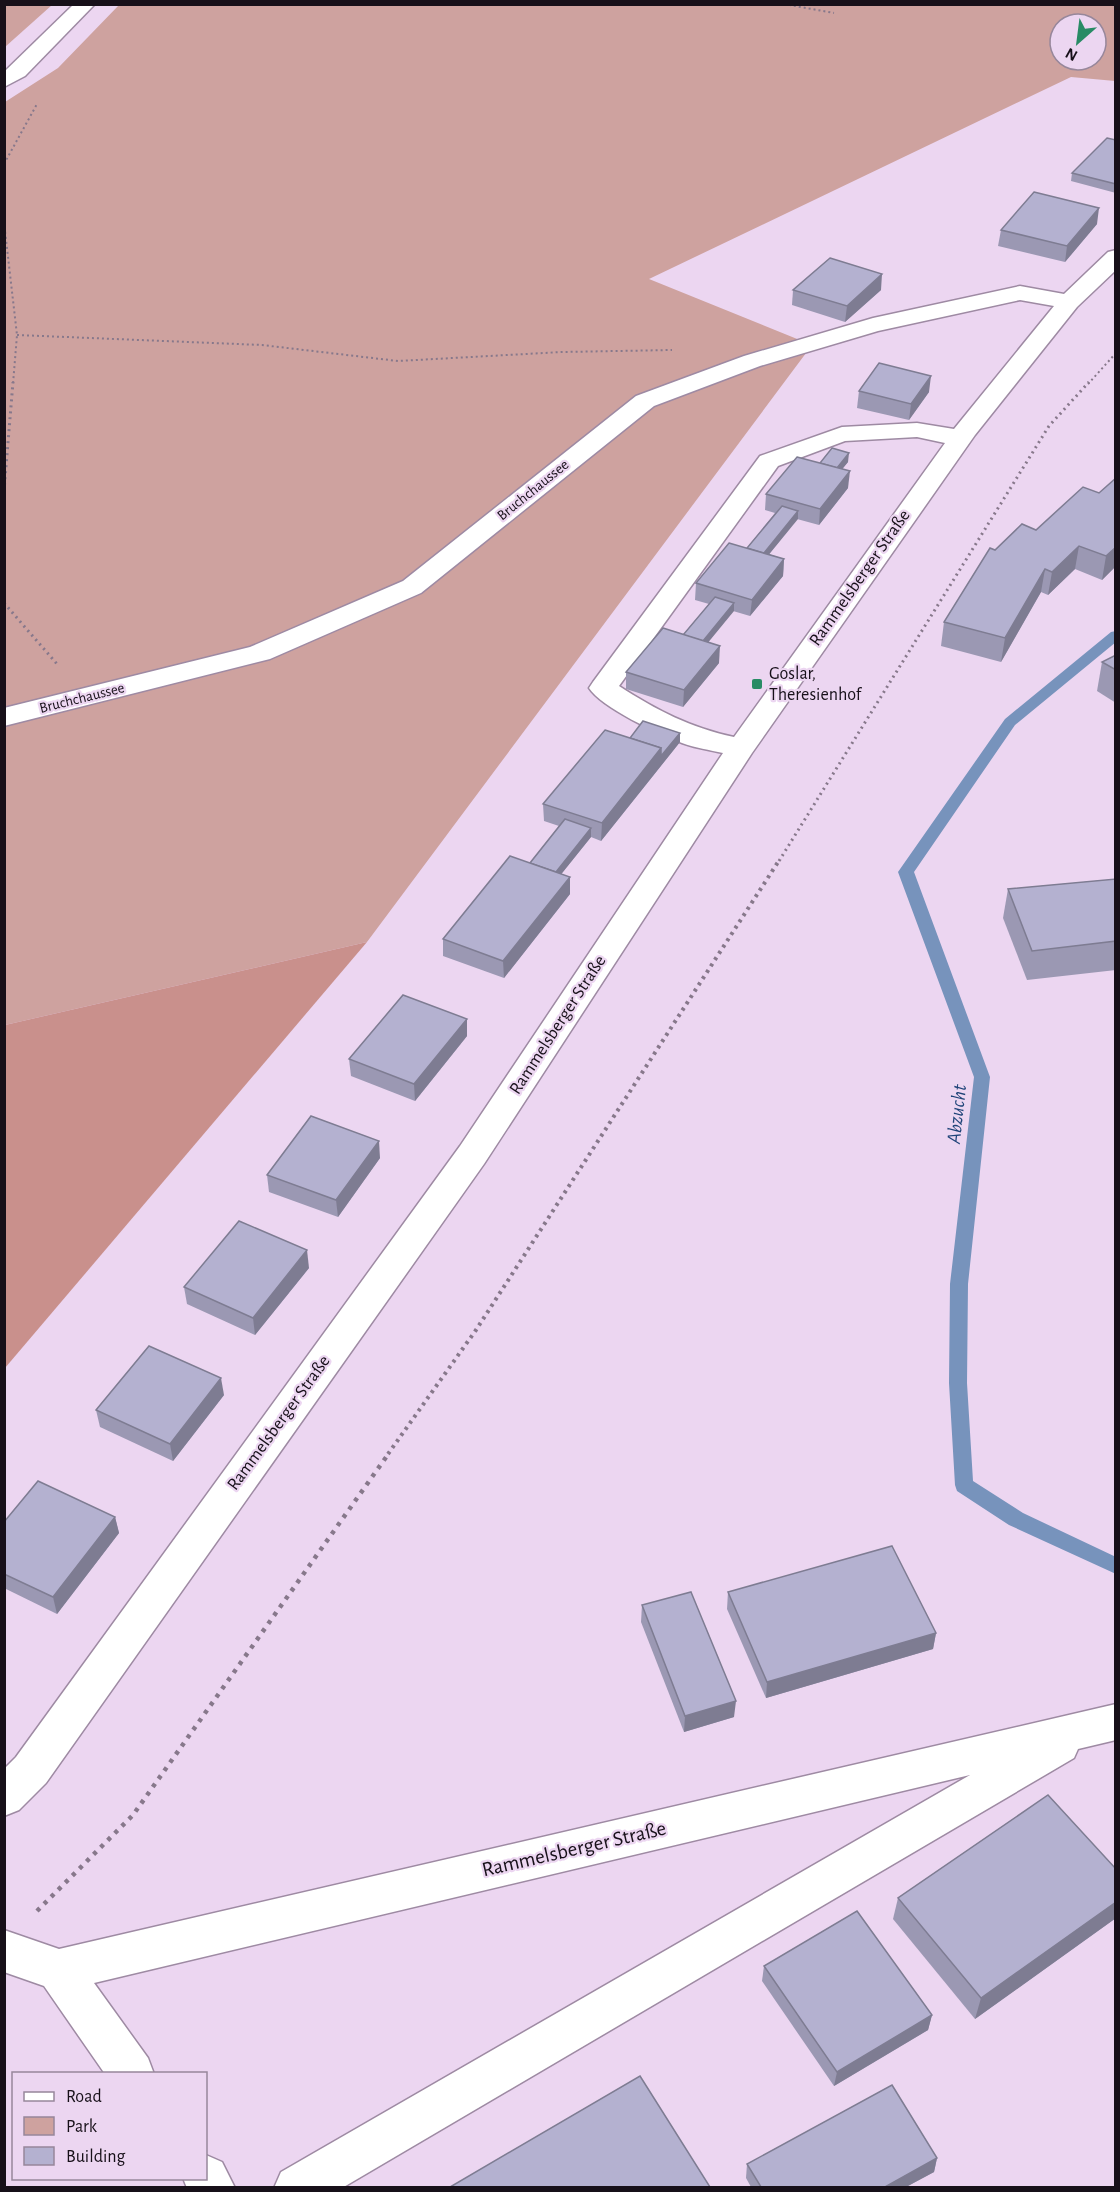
<svg xmlns="http://www.w3.org/2000/svg" width="1120" height="2192" font-family="'Alegreya Sans',sans-serif">
<style>
.green{fill:#cea29f;fill-rule:evenodd}
.forest{fill:#c9908c}
.lines{fill:none;stroke-linecap:round;stroke-linejoin:round}
.stream{fill:#7793bc;fill-rule:evenodd}
.minor-casing{stroke:#9e8aa3;stroke-width:3}
.path-far3{stroke:#87788b;stroke-width:2;stroke-dasharray:2 3;stroke-linecap:butt}
.path-far2{stroke:#87788b;stroke-width:3;stroke-dasharray:2 4;stroke-linecap:butt}
.path-far1{stroke:#87788b;stroke-width:4;stroke-dasharray:3 4.5;stroke-linecap:butt}
.path{stroke:#87788b;stroke-width:4.5;stroke-dasharray:4 6;stroke-linecap:butt}
.minor{fill:#fff;fill-rule:evenodd}
.wall{fill:#9b98b3}
.shaded-wall{fill:#7e7c92}
.building{fill:#b4b1d0;stroke:#7e7c92;stroke-width:1.5}
.poi-dot{fill:#288b65;stroke:#ecd6f1;stroke-width:2}
.labels{text-anchor:middle;dominant-baseline:central;stroke-width:4.5;stroke-linejoin:round;paint-order:stroke}
.far-street-label{font-size:15px;fill:#171019;stroke:#ecd6f1}
.street-label{font-size:18px;fill:#171019;stroke:#ecd6f1}
.poi-label{font-size:18px;fill:#171019;stroke:#ecd6f1;text-anchor:start}
.water-label{font-size:20px;font-style:italic;fill:#1e4378;stroke:#ecd6f1}
.near-street-label{font-size:21px;fill:#171019;stroke:#ecd6f1}
</style>
<rect width="100%" height="100%" fill="#ecd6f1"/>
<g class="green">
<polygon points="5,4 52,4 52,5 5,47"/>
<path d="M119 5H1115V81L1071 77 649 279 812 345 367 942 5 1025V102L58 68ZM1060 24H1096V60H1060Z"/>
</g>
<polygon class="forest" points="367,942 5,1368 5,1025"/>
<g class="lines">
<polygon class="stream" points="1116,631 1116,642 1015,725 914,872 990,1077 968,1284 967,1383 973,1481 1023,1513 1116,1557 1116,1574 1009,1525 957,1491 955,1485 949,1383 950,1284 974,1077 898,872 1005,719 1111,632"/>
<g class="minor-casing">
<g id="minor">
<polygon points="74,4 95,4 25,76 4,87 4,72"/>
<path d="M1116 250V270L1077 307 975 435 752 753 484 1164 46 1783 19 1810 4 1816V1769L16 1757 460 1146 723 753C710 750 695 748 682 743 659 734 602 708 589 688L593 682 760 456 842 427 917 423 954 429 1054 306 1020 300 878 331 760 366 654 406 421 593 270 659 4 726V708L250 647 403 581 636 396 744 356 873 318 1020 286 1064 294 1108 252ZM917 437 945 443 734 737C691 728 656 710 619 686L778 466 845 441Z"/>
<polygon points="1116,1704 1116,1740 1078,1749 1074,1758 342,2188 274,2188 281,2172 970,1775 94,1983 148,2058 154,2074 105,2074 44,1986 4,1972 4,1930 59,1949"/>
<polygon points="206,2155 222,2162 235,2188 187,2188 183,2178 206,2178"/>
</g>
</g>
<g class="path-far3">
<polyline points="784,4 834,13"/>
<polyline points="4,164 37,104"/>
<polyline points="4,222 17,335 13,384"/>
<polyline points="17,335 262,345 398,361 562,352 672,350"/>
<polyline points="1088,384 1116,353"/>
</g>
<g class="path-far2">
<polyline points="4,491 13,382"/>
<polyline points="4,603 57,664"/>
<polyline points="779,861 1049,426 1089,382"/>
</g>
<polyline class="path-far1" points="388,1454 476,1330 780,859"/>
<polyline class="path" points="37,1911 133,1815 389,1453"/>
<use href="#minor" class="minor"/>
</g>
<g class="wall">
<polygon points="1116,140 1116,193 1071,181 1072,173"/>
<polygon points="1097,224 1065,262 998,246 1001,230"/>
<polygon points="793,290 881,290 845,322 792,305"/>
<polygon points="859,391 929,392 909,420 857,408"/>
<polygon points="848,462 842,469 848,488 819,525 797,519 769,554 784,559 783,576 750,616 733,611 708,642 719,663 683,707 626,689 626,672 683,635 709,604 695,600 696,583 747,548 775,513 765,510 766,494 820,463"/>
<polygon points="1116,478 1116,566 1102,580 1075,569 1048,595 1041,592 1001,662 941,646 944,622 995,550 1036,530 1099,493"/>
<polygon points="1116,655 1116,703 1097,691 1102,662"/>
<polygon points="630,738 680,742 601,841 591,837 561,874 570,894 504,978 443,956 443,939 530,863 559,826 544,821 543,804"/>
<polygon points="1116,879 1116,970 1027,980 1003,918 1008,889"/>
<polygon points="467,1019 467,1036 415,1101 351,1076 349,1059"/>
<polygon points="380,1158 338,1217 269,1192 267,1175"/>
<polygon points="309,1268 255,1335 187,1304 184,1287"/>
<polygon points="224,1395 173,1461 100,1427 96,1410"/>
<polygon points="115,1517 119,1533 57,1614 4,1588 4,1522"/>
<polygon points="728,1592 936,1633 933,1649 766,1698 727,1609"/>
<polygon points="642,1605 734,1717 684,1732 641,1622"/>
<polygon points="1116,1869 1116,1918 975,2019 893,1919 898,1898"/>
<polygon points="764,1966 932,2015 928,2030 834,2086 762,1981"/>
<polygon points="937,2158 934,2172 906,2187 751,2187 746,2178 747,2164"/>
</g>
<g class="shaded-wall">
<polygon points="1099,208 1097,224 1065,262 1067,246"/>
<polygon points="882,274 881,290 845,322 847,306"/>
<polygon points="931,376 929,392 909,420 911,404"/>
<polygon points="849,453 848,462 831,483 831,474"/>
<polygon points="850,471 848,488 819,525 820,509"/>
<polygon points="798,511 798,519 758,568 759,559"/>
<polygon points="1079,546 1075,569 1048,595 1052,572"/>
<polygon points="1116,547 1116,566 1102,580 1106,556"/>
<polygon points="784,559 783,576 750,616 752,600"/>
<polygon points="1045,569 1041,592 1001,662 1005,638"/>
<polygon points="734,603 734,611 697,656 698,647"/>
<polygon points="720,646 719,663 683,707 684,690"/>
<polygon points="680,733 680,742 601,841 602,823 661,748"/>
<polygon points="591,828 591,837 551,887 551,878"/>
<polygon points="570,877 570,894 504,978 503,961"/>
<polygon points="467,1019 467,1036 415,1101 414,1084"/>
<polygon points="379,1141 380,1158 338,1217 336,1200"/>
<polygon points="307,1250 309,1268 255,1335 253,1318"/>
<polygon points="221,1378 224,1395 173,1461 170,1444"/>
<polygon points="115,1517 119,1533 57,1614 53,1597"/>
<polygon points="936,1633 933,1649 766,1698 767,1682"/>
<polygon points="736,1701 734,1717 684,1732 685,1716"/>
<polygon points="1116,1902 1116,1918 975,2019 981,1998"/>
<polygon points="932,2015 928,2030 834,2086 837,2072"/>
<polygon points="937,2158 934,2172 906,2187 885,2187"/>
</g>
<g class="building">
<polygon points="1107,138 1116,140 1116,184 1072,173"/>
<polygon points="1034,192 1099,208 1067,246 1001,230"/>
<polygon points="830,258 882,274 847,306 793,290"/>
<polygon points="879,363 931,376 911,404 859,391"/>
<polygon points="832,448 849,453 837,468 820,463"/>
<polygon points="797,457 850,471 820,509 766,494"/>
<polygon points="1116,478 1116,547 1106,556 1079,546 1052,572 1045,569 1005,638 944,622 990,548 995,550 1022,524 1036,530 1083,487 1099,493"/>
<polygon points="782,506 798,511 764,553 747,548"/>
<polygon points="729,543 784,559 752,600 696,583"/>
<polygon points="715,597 734,603 703,641 683,635"/>
<polygon points="663,628 720,646 684,690 626,672"/>
<polygon points="1116,655 1116,670 1102,662"/>
<polygon points="643,721 680,733 661,756 661,748 630,738"/>
<polygon points="605,730 661,748 602,823 543,804"/>
<polygon points="565,819 591,828 556,872 530,863"/>
<polygon points="510,856 570,877 503,961 443,939"/>
<polygon points="1116,879 1116,941 1032,951 1008,889"/>
<polygon points="403,995 467,1019 414,1084 349,1059"/>
<polygon points="311,1116 379,1141 336,1200 267,1175"/>
<polygon points="239,1221 307,1250 253,1318 184,1287"/>
<polygon points="149,1346 221,1378 170,1444 96,1410"/>
<polygon points="38,1481 115,1517 53,1597 4,1574 4,1522"/>
<polygon points="892,1546 936,1633 767,1682 728,1592"/>
<polygon points="691,1592 736,1701 685,1716 642,1605"/>
<polygon points="1048,1795 1116,1869 1116,1902 981,1998 898,1898"/>
<polygon points="857,1911 932,2015 837,2072 764,1966"/>
<polygon points="640,2076 710,2187 450,2187"/>
<polygon points="892,2085 937,2158 885,2187 761,2187 747,2164"/>
</g>
<rect class="poi-dot" x="751" y="678" width="12" height="12" rx="3"/>
<g class="labels">
<g class="far-street-label">
<text transform="translate(533 490) rotate(-39)">Bruchchaussee</text>
<text transform="translate(82 698) rotate(-14)">Bruchchaussee</text>
</g>
<g class="street-label">
<text transform="translate(860 578) rotate(-55)">Rammelsberger Straße</text>
<text transform="translate(558 1025) rotate(-57)">Rammelsberger Straße</text>
<text transform="translate(279 1423) rotate(-54)">Rammelsberger Straße</text>
</g>
<g class="poi-label">
<text x="769" y="674">Goslar,<tspan x="769" dy="21">Theresienhof</tspan></text>
</g>
<g class="water-label">
<text transform="translate(957 1114) rotate(-84)">Abzucht</text>
</g>
<g class="near-street-label">
<text transform="translate(574 1849) rotate(-13)">Rammelsberger Straße</text>
</g>
</g>
<rect width="1120" height="2192" fill="none" stroke="#171019" stroke-width="12"/>
<rect x="12" y="2072" width="195" height="108" fill="#ecd6f1" stroke="#97879b" stroke-width="1.5"/>
<rect x="24" y="2092" width="30" height="9" fill="#ffffff" stroke="#97879b" stroke-width="1.5"/>
<text x="66" y="2102" font-size="18" fill="#171019">Road</text>
<rect x="24" y="2117" width="30" height="18" fill="#cea29f" stroke="#97879b" stroke-width="1.5"/>
<text x="66" y="2132" font-size="18" fill="#171019">Park</text>
<rect x="24" y="2147" width="30" height="18" fill="#b4b1d0" stroke="#97879b" stroke-width="1.5"/>
<text x="66" y="2162" font-size="18" fill="#171019">Building</text>
<g transform="translate(1078 42) rotate(208)"><circle r="28" fill="#ecd6f1" stroke="#97879b" stroke-width="1.5"/>
<path d="M0-4.5L10 22L0 15L-10 22Z" fill="#288b65"/>
<text y="-9" font-size="16" font-weight="bold" text-anchor="middle" fill="#171019">N</text>
</g>
</svg>
